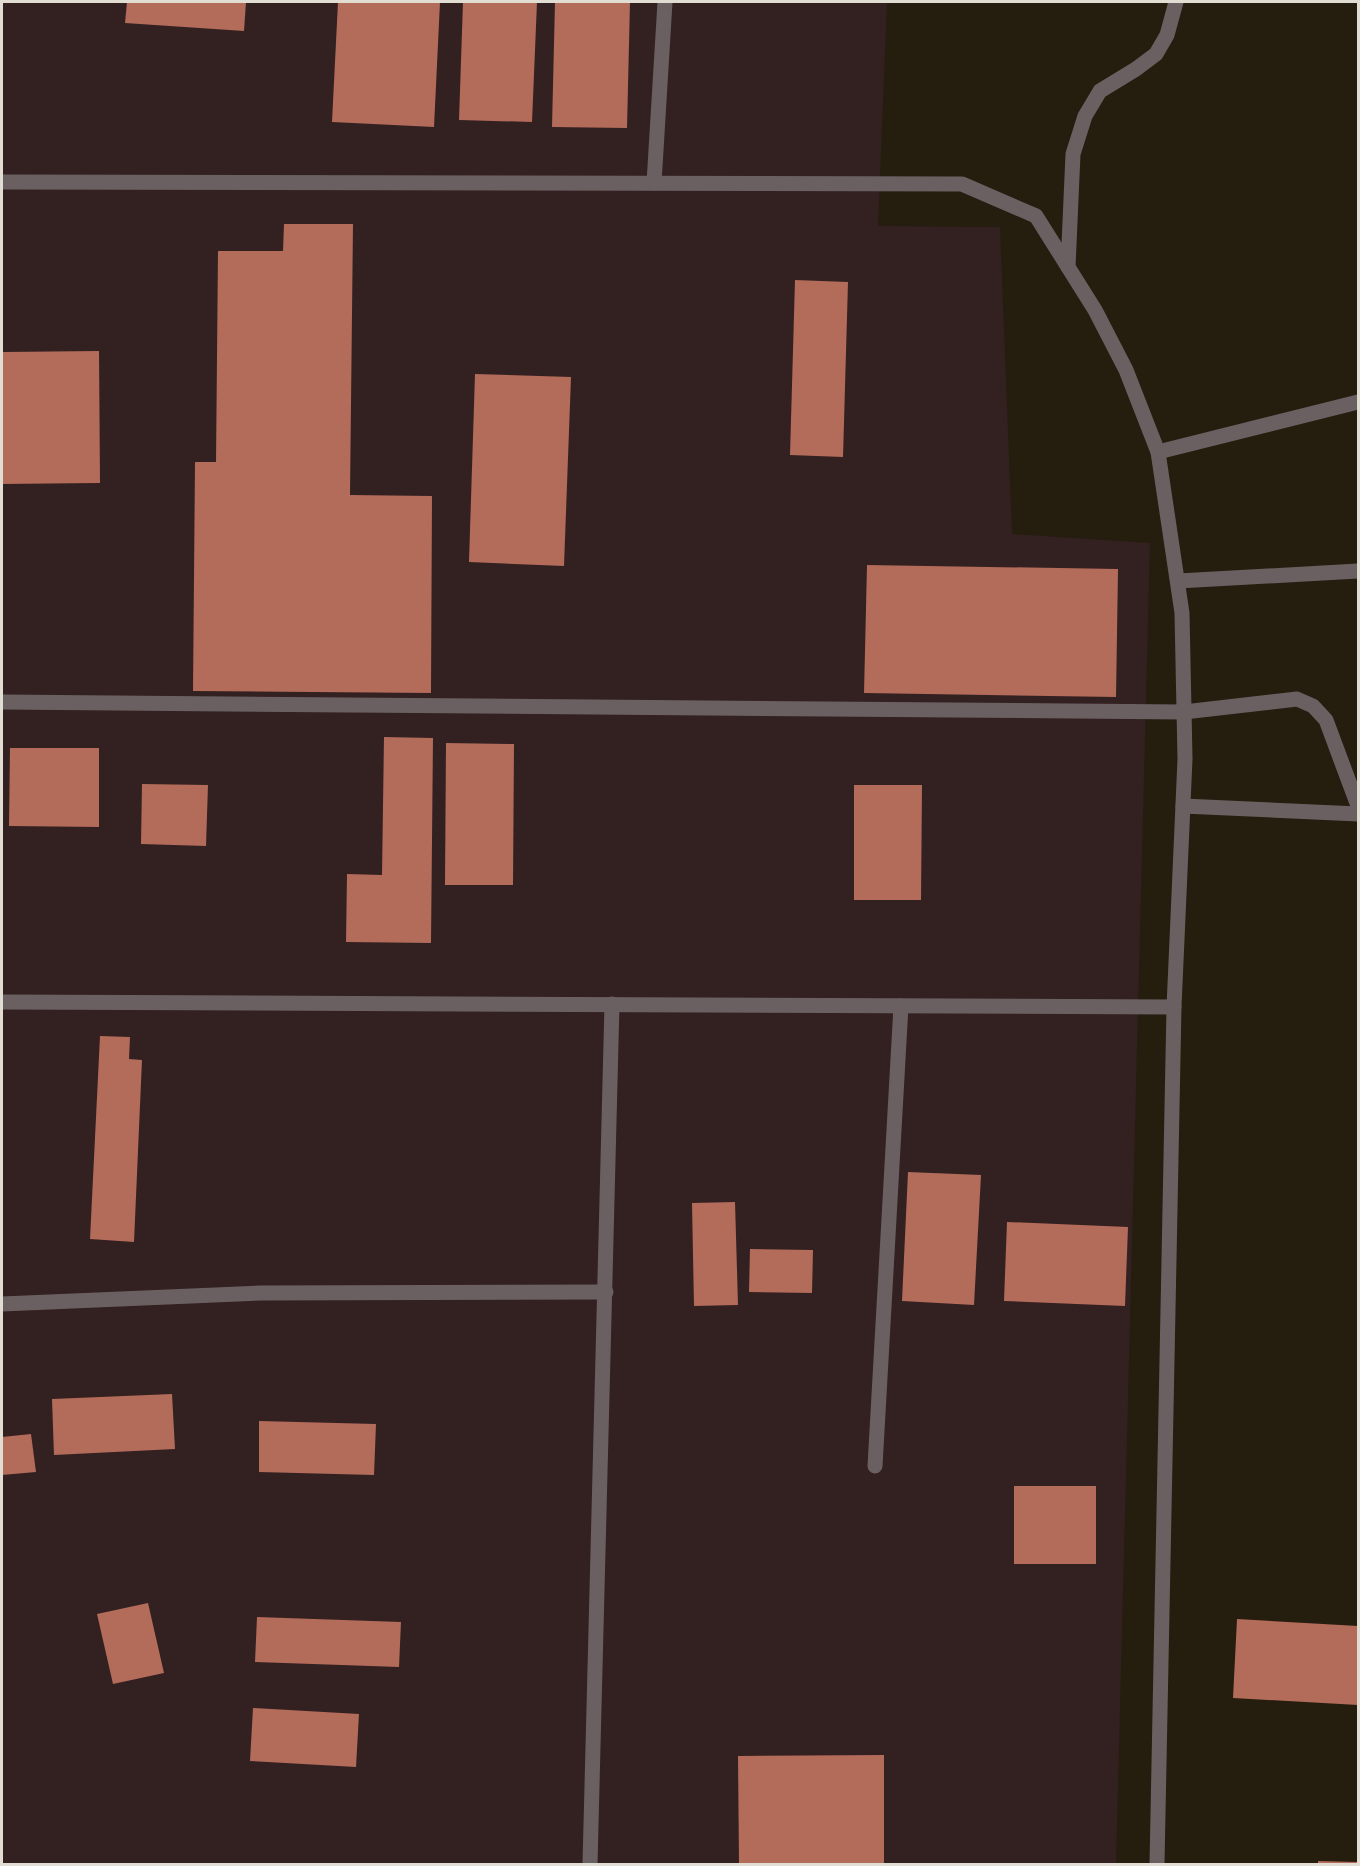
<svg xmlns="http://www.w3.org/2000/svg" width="1360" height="1866" font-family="Overpass,sans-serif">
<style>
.industrial{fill:#332021}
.building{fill:#b36b5a}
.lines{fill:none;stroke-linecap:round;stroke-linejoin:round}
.minor{stroke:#6a6062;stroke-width:15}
</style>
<rect width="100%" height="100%" fill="#251d0e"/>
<polygon class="industrial" points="2,2 887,2 878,226 1000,227 1012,534 1150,543 1116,1864 2,1864"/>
<g class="building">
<polygon points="127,2 246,2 244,31 125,23"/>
<polygon points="338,2 440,2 434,127 332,122"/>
<polygon points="463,2 537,2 532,122 459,120"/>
<polygon points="555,2 630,2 627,128 552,127"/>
<polygon points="284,224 353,224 350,495 432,496 431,693 193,691 195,462 216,462 218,251 283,251"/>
<polygon points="795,280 848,282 843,457 790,455"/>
<polygon points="99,351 100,483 2,484 2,352"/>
<polygon points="475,374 571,377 564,566 469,562"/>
<polygon points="867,565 1118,569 1116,697 864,693"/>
<polygon points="384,737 433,738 431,943 346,942 347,874 382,875"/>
<polygon points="446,743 514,744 513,885 445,885"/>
<polygon points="10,748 99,748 99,827 9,826"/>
<polygon points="142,784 208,785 206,846 141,844"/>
<polygon points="854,785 922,785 921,900 854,900"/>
<polygon points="100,1036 130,1037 129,1059 142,1060 134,1242 90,1239"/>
<polygon points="908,1172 981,1175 974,1305 902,1301"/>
<polygon points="735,1202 738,1305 694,1306 692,1203"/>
<polygon points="1007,1222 1128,1227 1125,1306 1004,1301"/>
<polygon points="750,1249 813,1250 812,1293 749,1292"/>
<polygon points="172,1394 175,1449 54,1455 52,1399"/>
<polygon points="259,1421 376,1424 374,1475 259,1472"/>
<polygon points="31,1434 36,1472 2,1475 2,1437"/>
<rect x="1014" y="1486" width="82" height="78"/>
<polygon points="148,1603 164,1673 113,1684 97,1614"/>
<polygon points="257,1617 401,1622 399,1667 255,1662"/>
<polygon points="1237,1619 1358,1626 1358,1705 1233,1698"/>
<polygon points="253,1708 359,1714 356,1767 250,1761"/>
<polygon points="884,1755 884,1864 739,1864 738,1756"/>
<polygon points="1318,1861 1358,1862 1358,1864 1318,1864"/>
</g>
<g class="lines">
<g class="minor">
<polyline points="2,182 962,184 1036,216 1095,310 1126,370 1158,452 1182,613 1185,759 1174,1007 1157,1864"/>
<polyline points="654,183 665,2"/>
<polyline points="1068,267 1073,154 1085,116 1100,91 1136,69 1156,54 1167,35 1176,2"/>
<polyline points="1158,452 1358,402"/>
<polyline points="1178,581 1358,571"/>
<polyline points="2,702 1184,712 1297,699 1313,706 1326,720 1358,806"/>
<polyline points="1183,806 1358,814"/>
<polyline points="2,1002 1174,1007"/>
<polyline points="2,1304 260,1293 606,1292"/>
<polyline points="875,1466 901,1006"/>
<polyline points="590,1864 612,1004"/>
</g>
</g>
<rect width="1360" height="1866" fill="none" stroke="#e2ddd3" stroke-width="6"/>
</svg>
